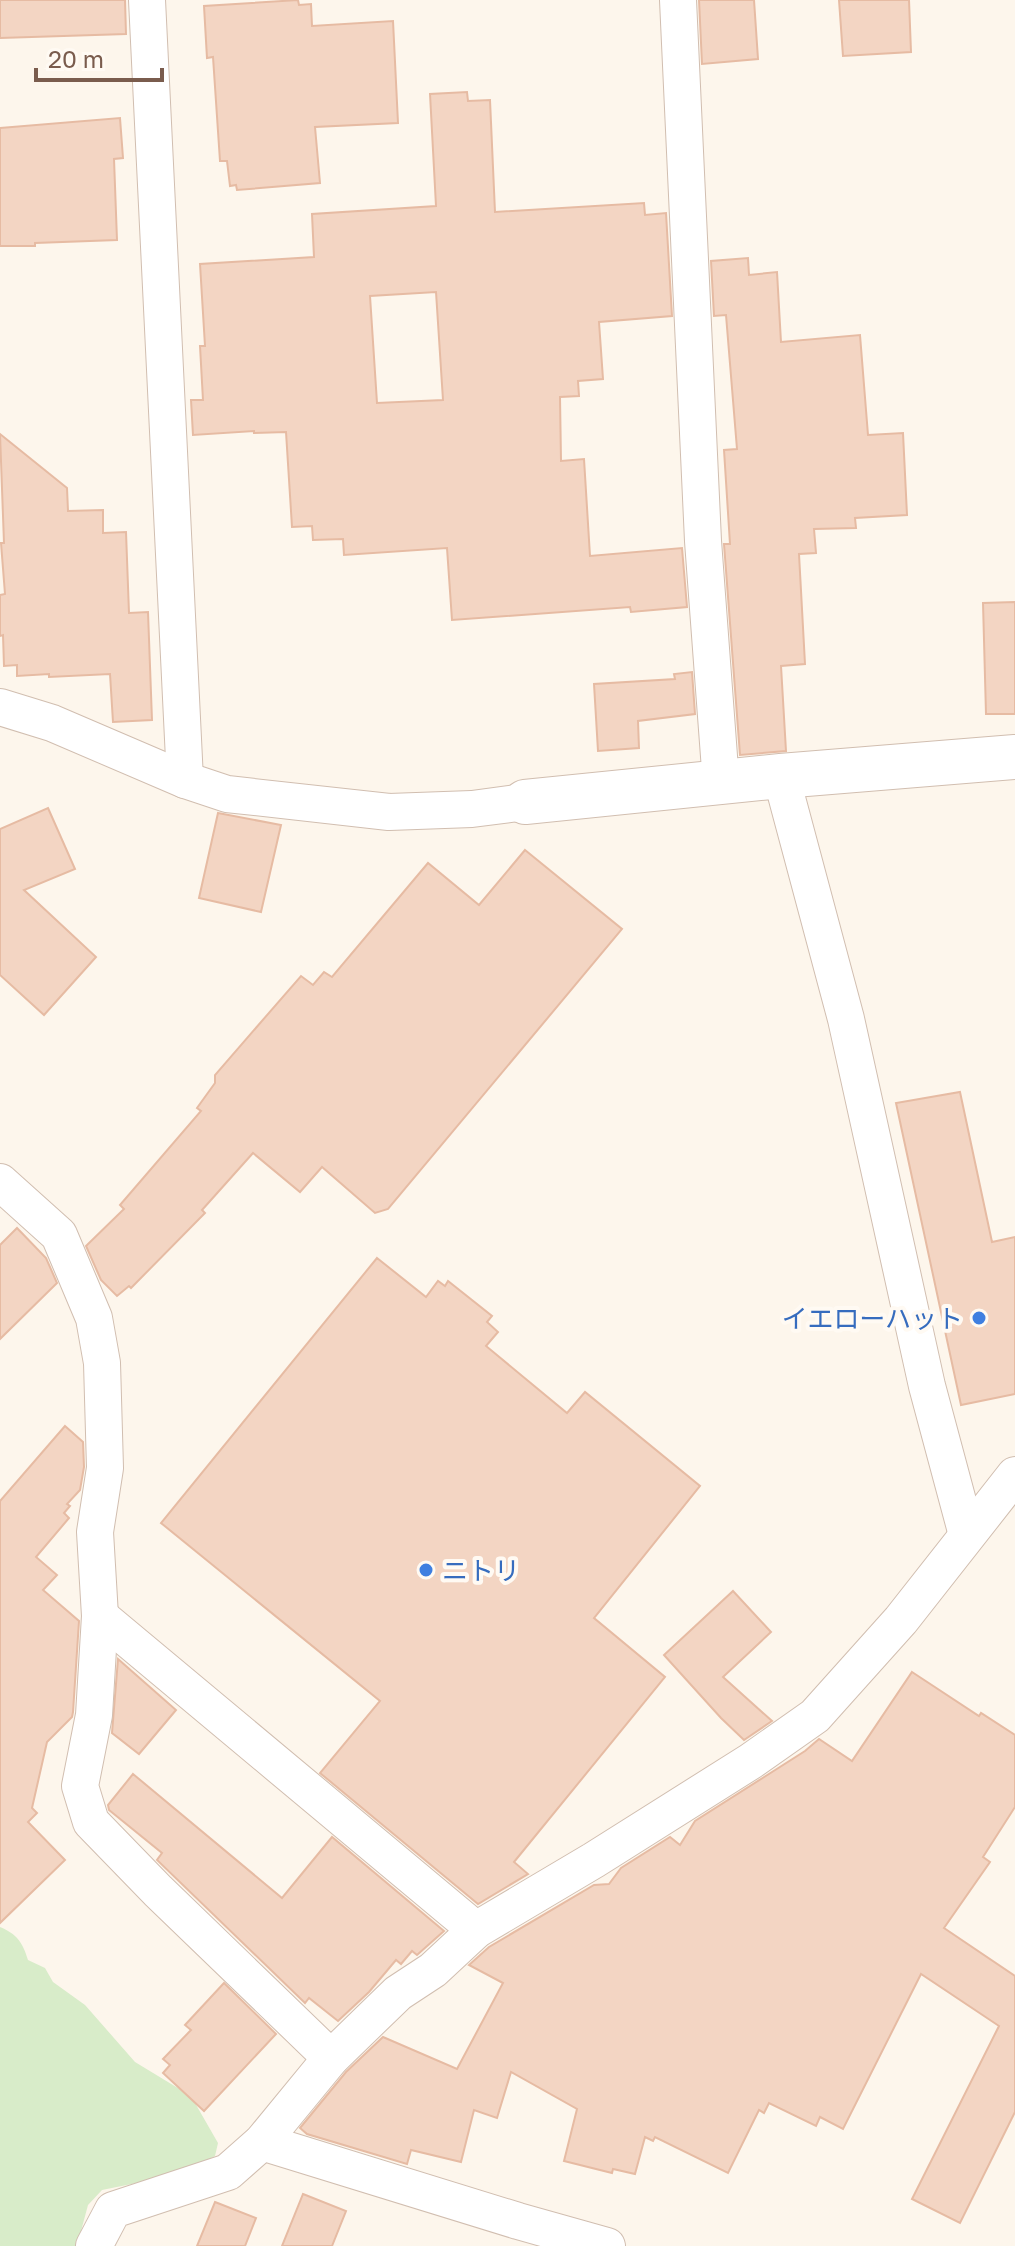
<svg xmlns="http://www.w3.org/2000/svg" width="1015" height="2246" font-family="'Golos Text','Noto Sans JP',sans-serif">
<style>
.green{fill:#d8ecc9}
.building{fill:#f3d5c3;stroke:#e6bba3;stroke-width:2;fill-rule:evenodd}
.lines{fill:none;stroke-linecap:round;stroke-linejoin:round}
.minor-casing{stroke:#d1beb0;stroke-width:38}
.tertiary-casing{stroke:#d1beb0;stroke-width:46}
.minor{stroke:#fff;stroke-width:36}
.tertiary{stroke:#fff;stroke-width:44}
.shop-dot{fill:#3f7fe0;stroke:#fffaf3;stroke-width:3}
.labels{text-anchor:middle;dominant-baseline:central;stroke-width:8;stroke-linejoin:round;paint-order:stroke}
.shop-label{font-size:26px;fill:#366cbe;stroke:#fffaf3;text-anchor:end}
</style>
<rect width="100%" height="100%" fill="#fdf6ec"/>
<path class="green" d="M0 1927C17 1934 23 1943 28 1960L45 1968 53 1982 85 2005 135 2062 191 2096 218 2143 215 2156 181 2174 102 2190 88 2205 77 2246H0Z"/>
<g class="building">
<polygon points="0,0 125,0 126,34 0,38"/>
<polygon points="298,0 299,5 311,4 312,26 393,21 398,123 315,127 320,183 237,190 236,185 230,186 227,161 220,161 213,57 207,58 204,6"/>
<polygon points="699,0 754,0 758,59 702,64"/>
<polygon points="839,0 909,0 911,52 843,56"/>
<path d="M467 92 468 101 490 100 495 212 644 203 645 215 666 213 672 316 599 322 603 379 578 381 579 396 560 397 561 461 584 459 590 556 682 548 687 607 631 612 630 607 452 620 447 548 344 555 343 539 313 540 312 526 292 527 286 432 254 433V431L193 435 191 400H203L200 346H205L200 264 314 257 312 214 436 206 430 94ZM436 292 443 400 377 403 370 296Z"/>
<polygon points="120,118 123,158 114,159 117,240 35,243 35,246 0,246 0,128"/>
<polygon points="748,258 749,275 777,272 781,342 860,335 868,435 903,433 907,515 855,518 856,528 814,529 816,553 799,554 805,664 781,666 786,751 740,755 724,544 730,544 724,450 737,449 726,315 714,316 711,261"/>
<polygon points="0,434 67,488 68,511 103,510 103,533 126,532 129,613 148,612 152,720 113,722 110,674 49,677 49,674 17,676 17,665 4,666 3,635 0,636 0,595 5,594 1,543 4,543"/>
<polygon points="1015,602 1015,714 986,714 983,603"/>
<polygon points="692,672 695,714 638,721 639,748 598,751 594,684 675,679 674,674"/>
<polygon points="48,808 75,869 24,890 96,957 44,1015 0,975 0,829"/>
<polygon points="218,813 281,825 261,912 199,898"/>
<polygon points="525,850 622,929 388,1209 375,1213 322,1167 300,1192 253,1153 202,1210 205,1213 131,1288 129,1286 117,1296 101,1280 86,1246 124,1209 120,1205 201,1111 197,1108 215,1083 215,1075 301,976 313,985 324,972 332,977 428,863 479,905"/>
<polygon points="960,1092 992,1242 1015,1237 1015,1394 961,1405 896,1103"/>
<polygon points="17,1228 46,1258 57,1283 0,1339 0,1245"/>
<polygon points="377,1258 426,1297 438,1281 445,1286 448,1281 492,1316 487,1322 498,1332 486,1346 567,1413 585,1392 700,1486 594,1618 665,1677 514,1862 528,1874 478,1904 320,1773 380,1701 161,1523"/>
<polygon points="65,1426 83,1442 84,1467 80,1490 67,1504 70,1506 64,1513 69,1518 36,1557 57,1575 43,1590 79,1621 73,1712 72,1717 47,1742 32,1808 37,1813 28,1822 65,1860 0,1923 0,1501"/>
<polygon points="733,1591 771,1632 723,1677 772,1721 744,1740 721,1718 664,1655"/>
<polygon points="118,1659 176,1710 139,1754 112,1733"/>
<polygon points="912,1672 979,1716 981,1713 1015,1735 1015,1807 983,1857 990,1862 944,1928 1015,1976 1015,2112 960,2223 912,2199 999,2026 921,1974 843,2129 820,2117 816,2126 769,2103 764,2113 759,2110 728,2173 655,2137 653,2141 645,2137 635,2174 613,2169 612,2173 564,2161 577,2109 511,2072 497,2118 474,2110 461,2162 411,2150 407,2164 307,2134 300,2128 346,2072 383,2037 457,2069 503,1983 469,1965 489,1947 594,1885 609,1884 621,1868 670,1837 680,1845 695,1821 805,1751 819,1739 852,1761"/>
<polygon points="133,1774 282,1898 332,1837 444,1931 417,1955 412,1951 401,1964 396,1960 369,1992 338,2021 309,1998 305,2003 157,1860 162,1853 109,1810 108,1805"/>
<polygon points="224,1983 276,2034 204,2111 163,2073 170,2065 163,2059 191,2030 185,2025"/>
<polygon points="303,2194 346,2211 332,2246 282,2246"/>
<polygon points="215,2202 256,2218 245,2246 197,2246"/>
</g>
<g class="lines">
<g class="minor-casing">
<g id="minor">
<polyline points="147,0 185,780"/>
<polyline points="678,0 703,541 721,783"/>
<polyline points="0,707 52,723 185,780 227,794 389,812 472,809 525,802"/>
<polyline points="781,776 846,1019 927,1386 967,1535"/>
<polyline points="0,1182 59,1235 94,1318 102,1363 105,1468 95,1532 100,1616 94,1715 80,1786 91,1822 158,1891 331,2058"/>
<polyline points="100,1616 476,1930"/>
<polyline points="262,2142 518,2221 607,2246"/>
<polyline points="94,2246 113,2210 228,2172 262,2142 331,2058 398,1993 433,1970 476,1930 594,1860 751,1761 815,1716 901,1620 1015,1475"/>
</g>
</g>
<g class="tertiary-casing">
<polyline id="tertiary" points="525,802 781,776 1015,757"/>
</g>
<use href="#minor" class="minor"/>
<use href="#tertiary" class="tertiary"/>
</g>
<g class="shop-dot">
<circle cx="979" cy="1318" r="8"/>
<circle cx="426" cy="1570" r="8"/>
</g>
<g class="labels">
<g class="shop-label">
<text x="963" y="1318">イエローハット</text>
<text x="442" y="1570" text-anchor="start">ニトリ</text>
</g>
</g>
<path d="M36 68v12h126v-12" fill="none" stroke="#7a5c4d" stroke-width="4"/>
<text x="48" y="68" font-size="24" fill="#7a5c4d" stroke="#fffaf3" stroke-width="6" paint-order="stroke">20 m</text>
</svg>
